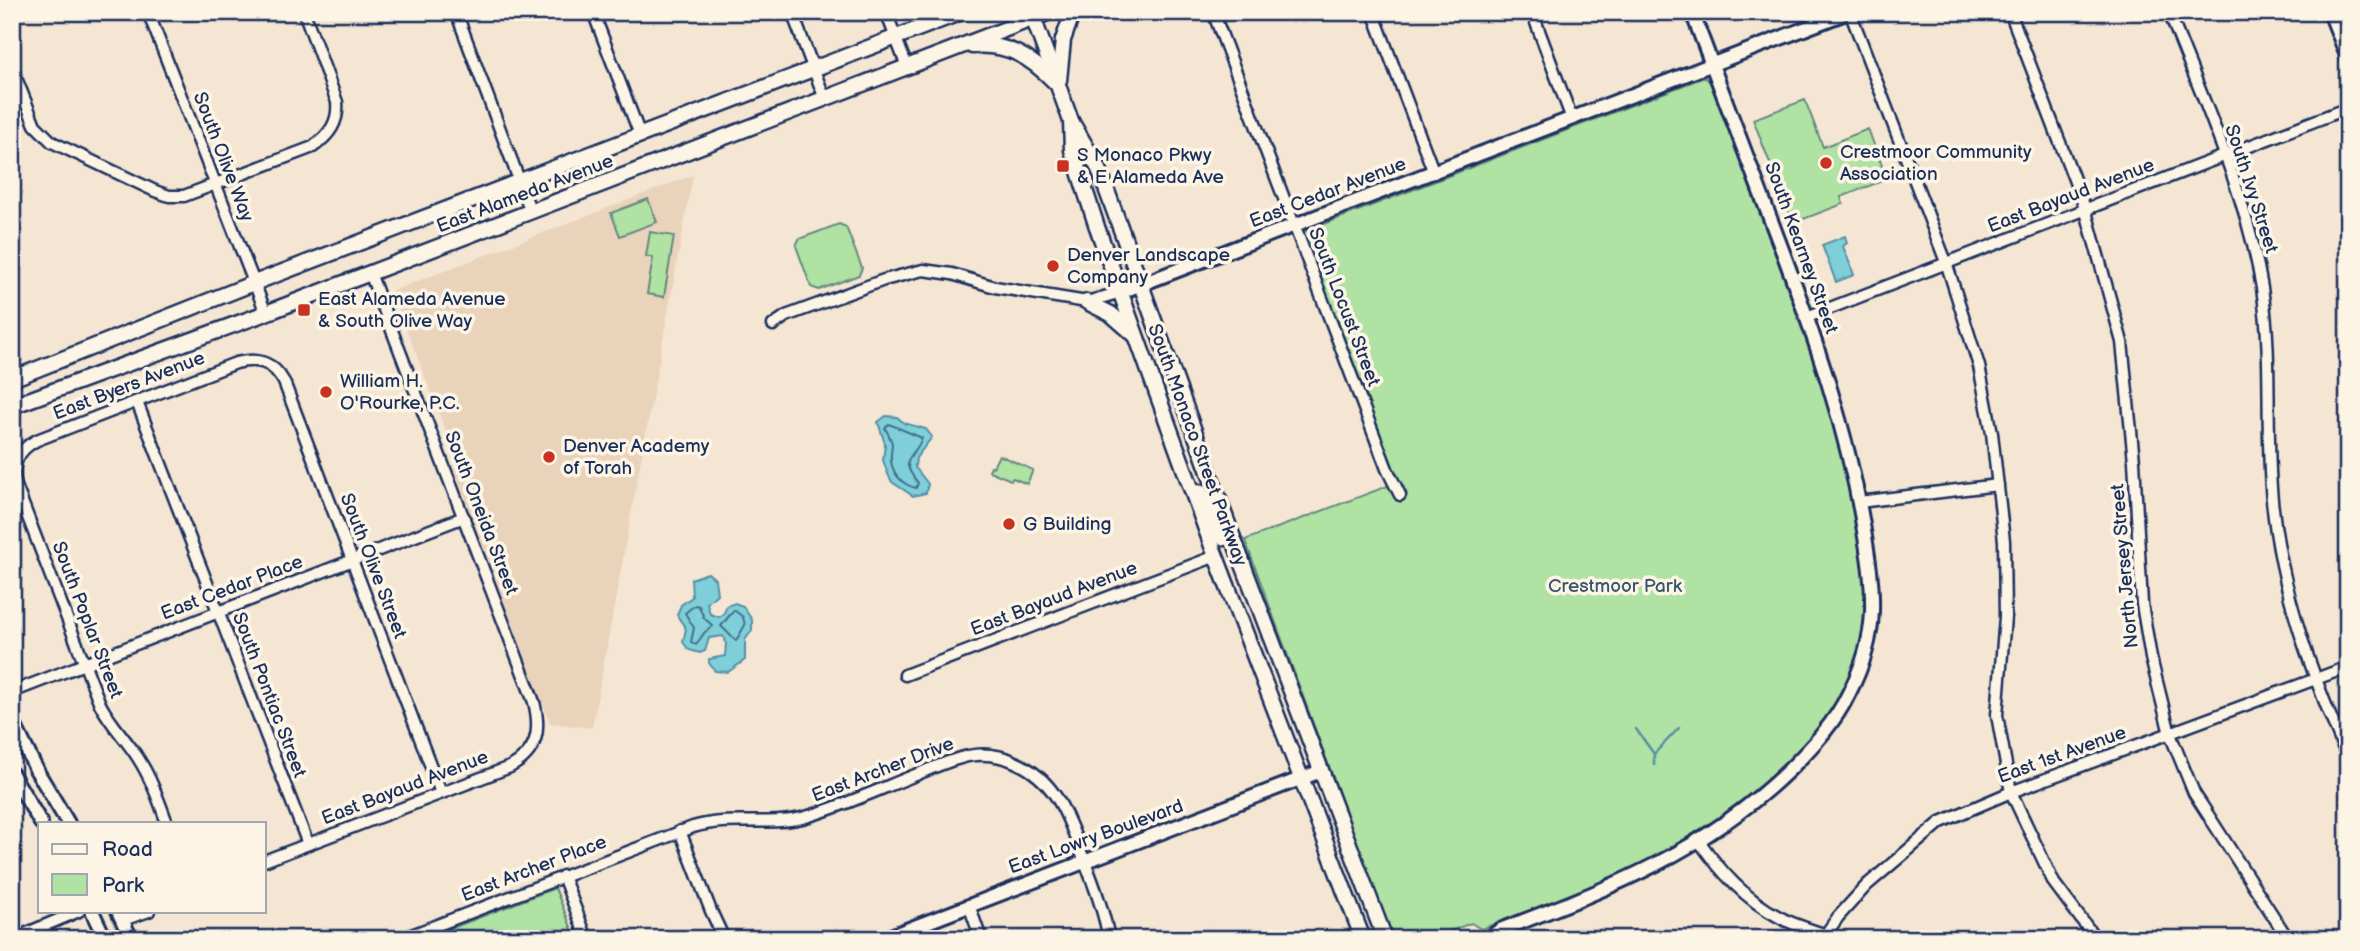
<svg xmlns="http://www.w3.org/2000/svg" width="2360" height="951" font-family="'Balsamiq Sans',sans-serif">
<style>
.built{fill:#ead3bb}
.green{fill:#afe2a3;stroke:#658880;stroke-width:2}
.water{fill:#7ecfd8;stroke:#568fa7;stroke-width:2}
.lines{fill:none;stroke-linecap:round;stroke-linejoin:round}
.shore{stroke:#436f8f;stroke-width:2}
.stream{stroke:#568fa7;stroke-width:2.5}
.minor-casing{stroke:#1b2f5e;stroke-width:15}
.tertiary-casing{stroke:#1b2f5e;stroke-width:18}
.secondary-casing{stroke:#1b2f5e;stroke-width:18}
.primary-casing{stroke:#1b2f5e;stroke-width:19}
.minor{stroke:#fcf5e5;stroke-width:10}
.tertiary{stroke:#fcf5e5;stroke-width:12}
.secondary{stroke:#fcf5e5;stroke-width:12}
.primary{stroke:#fcf5e5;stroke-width:14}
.poi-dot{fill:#c8321e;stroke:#fcf5e5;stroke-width:2.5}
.labels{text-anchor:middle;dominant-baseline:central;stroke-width:7;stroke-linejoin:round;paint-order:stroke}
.poi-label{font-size:19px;fill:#1b2f5e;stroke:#fcf5e5;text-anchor:start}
.street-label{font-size:19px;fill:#1b2f5e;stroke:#fcf5e5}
.park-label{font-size:19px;fill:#39536c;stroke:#fcf5e5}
</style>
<rect width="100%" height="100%" fill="#f4e6d2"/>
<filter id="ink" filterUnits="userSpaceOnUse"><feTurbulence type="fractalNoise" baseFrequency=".0143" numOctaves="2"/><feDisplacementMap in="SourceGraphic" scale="14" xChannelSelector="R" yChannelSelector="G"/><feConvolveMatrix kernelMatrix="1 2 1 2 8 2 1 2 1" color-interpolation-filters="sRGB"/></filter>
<g filter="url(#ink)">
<polygon class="built" points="693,175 592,728 550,723 454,468 459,466 392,291"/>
<g class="green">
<path d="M1702 78H1706L1710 82C1758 208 1813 334 1845 466 1856 512 1867 563 1865 611 1863 645 1851 684 1832 713 1812 743 1784 768 1756 790 1668 860 1585 890 1481 929L1471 923 1429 939H1393L1245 540 1388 486 1293 236Z"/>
<polygon points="1805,100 1823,147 1868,129 1887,179 1841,197 1843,204 1793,223 1753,119"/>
<polygon points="648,199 657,222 620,236 611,213"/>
<polygon points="839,224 846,227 862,268 859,275 819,290 811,287 796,246 799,239"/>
<polygon points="650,232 674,236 664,297 647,294 653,258 646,256"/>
<polygon points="999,455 1033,470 1027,484 1013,478 1011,480 989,471 991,466 993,467"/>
<polygon points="555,888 576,939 424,939"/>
</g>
<g class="water">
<polygon points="1845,236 1847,243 1843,246 1854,275 1836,282 1822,245"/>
<polygon points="886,416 897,417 904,423 926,429 932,437 916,458 915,467 928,484 926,493 913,496 892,482 887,472 883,460 885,444 878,422"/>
<path d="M708 573 715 579 717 594 707 603 710 614 719 617 723 615 727 606 735 603 743 606 752 620V630L745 640V660L728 672 715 671 709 663V659L725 656 726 643 723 636 709 638 705 651 700 653 689 650 683 642C688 621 686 632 677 615L681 605 692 597 691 579Z"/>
</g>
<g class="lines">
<g class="shore">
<path d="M889 424 922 438C915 459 896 456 918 483L916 488C903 485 893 475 891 461 890 455 892 449 892 444 891 438 887 432 885 428Z"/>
<polygon points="695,605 699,606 704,618 713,626 704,633 696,645 691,642 694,628 685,613"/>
<polygon points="734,610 743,617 745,625 736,641 721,626"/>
</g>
<g class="stream">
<polyline points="1636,729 1654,754 1654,765"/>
<polyline points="1654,754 1679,728"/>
</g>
<g class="minor-casing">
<g id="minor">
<polyline points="148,12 266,313"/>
<polyline points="456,12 531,212"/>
<polyline points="593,12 640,135"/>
<polyline points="792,12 825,99"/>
<polyline points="886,12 907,67"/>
<polyline points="1213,12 1387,469 1400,495"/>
<polyline points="1373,12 1434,173"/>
<polyline points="1532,12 1572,119"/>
<polyline points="1850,12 1946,262 1979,366 1992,433 2004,541 2005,617 1997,715 2011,792 2054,883 2096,939"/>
<polyline points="2010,12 2085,208 2122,342 2134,461 2142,604 2151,658 2170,734 2194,793 2288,939"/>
<path d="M2169 12C2204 103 2246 192 2262 288 2273 359 2265 430 2272 500 2281 592 2312 675 2348 758"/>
<path d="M12 68 35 125 52 142 155 191 169 196H184L313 147C329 135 339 123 337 102L304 12"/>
<polyline points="1807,317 2348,108"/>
<polyline points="773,325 786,316 884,280 923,270 952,274 995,287 1087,302 1121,292"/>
<polyline points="137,402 308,844"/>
<polyline points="1859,502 1998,485"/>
<polyline points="905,675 1216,556"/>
<polyline points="12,692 464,517"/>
<path d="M167 823C159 801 151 778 138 758 126 739 111 725 100 704L16 486C10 465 19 449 37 440L236 363C258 357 273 362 284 382L441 793"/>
<polyline points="680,831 711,911 724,939"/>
<path d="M1699 841C1721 872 1745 899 1779 917 1797 927 1818 931 1837 939"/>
<path d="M264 861 510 767C538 752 541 730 534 702L370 273"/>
<polyline points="563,876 587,939"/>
<polyline points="969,905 981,939"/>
<polyline points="123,920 149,911"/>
<polyline points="1826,934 1838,917 1867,885 1941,822 2011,792 2348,667"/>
<polyline points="13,939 79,911"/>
<path d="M401 939 693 827C731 815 771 828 809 816 846 805 882 788 918 774 934 767 951 760 968 756 984 753 1000 755 1015 762 1057 780 1068 818 1083 857 1094 884 1104 911 1109 939"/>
</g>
</g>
<g class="tertiary-casing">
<g id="tertiary">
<polyline points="2330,12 2348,58"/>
<polyline points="1121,292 1848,12"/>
<polyline points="883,939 1321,771"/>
<path d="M1488 939 1500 930C1610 888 1702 854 1789 770 1812 747 1835 723 1849 693 1862 668 1871 639 1872 611 1873 580 1867 549 1862 519 1846 428 1816 341 1784 255 1753 174 1722 93 1692 12"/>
</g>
</g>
<g class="secondary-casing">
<g id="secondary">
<polyline points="12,720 37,771 68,823"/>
<polyline points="12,774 41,823"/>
<polyline points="92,911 105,939"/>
<polyline points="118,911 131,939"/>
</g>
</g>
<g class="primary-casing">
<g id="primary">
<polyline points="1031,12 1071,121 1099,169 1233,538 1385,939"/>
<path d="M972 46C1008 43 1030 57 1055 82"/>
<polyline points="1059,80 1063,40 1073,12"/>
<polyline points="1071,121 1072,150 1097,227 1212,546 1363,939"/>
<polyline points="1087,302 1111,314 1135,335"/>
<polyline points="12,379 254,283 962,12"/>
<polyline points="12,406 266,313 1050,12"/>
<path d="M1200 492C1211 506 1212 524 1223 538H1233"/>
</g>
</g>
<use href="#minor" class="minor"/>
<use href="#tertiary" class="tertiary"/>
<use href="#secondary" class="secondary"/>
<use href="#primary" class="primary"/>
</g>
</g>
<g class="poi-dot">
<circle cx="1826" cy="163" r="7"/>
<rect x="1056" y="159" width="14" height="14" rx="3.5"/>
<circle cx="1053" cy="266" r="7"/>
<rect x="297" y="303" width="14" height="14" rx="3.5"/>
<circle cx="326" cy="392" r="7"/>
<circle cx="549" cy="457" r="7"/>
<circle cx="1009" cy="524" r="7"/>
</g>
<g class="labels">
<g class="poi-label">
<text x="1840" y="152">Crestmoor Community<tspan x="1840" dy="22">Association</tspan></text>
<text x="1077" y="155">S Monaco Pkwy<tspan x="1077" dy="22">&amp; E Alameda Ave</tspan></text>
<text x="1067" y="255">Denver Landscape<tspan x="1067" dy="22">Company</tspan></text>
<text x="318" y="299">East Alameda Avenue<tspan x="318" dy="22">&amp; South Olive Way</tspan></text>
<text x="340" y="381">William H.<tspan x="340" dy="22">O'Rourke, P.C.</tspan></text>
<text x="563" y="446">Denver Academy<tspan x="563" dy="22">of Torah</tspan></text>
<text x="1023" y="524">G Building</text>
</g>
<g class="street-label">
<text transform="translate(223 157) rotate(69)">South Olive Way</text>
<text transform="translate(2251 189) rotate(72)">South Ivy Street</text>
<text transform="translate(1328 193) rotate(-21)">East Cedar Avenue</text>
<text transform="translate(525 194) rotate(-21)">East Alameda Avenue</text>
<text transform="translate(2071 196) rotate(-21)">East Bayaud Avenue</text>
<text transform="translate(1801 248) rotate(70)">South Kearney Street</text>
<text transform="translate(1344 307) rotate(69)">South Locust Street</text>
<text transform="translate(129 386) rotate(-21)">East Byers Avenue</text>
<text transform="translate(1197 445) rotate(70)">South Monaco Street Parkway</text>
<text transform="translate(481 513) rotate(69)">South Oneida Street</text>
<text transform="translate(373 566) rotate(69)">South Olive Street</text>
<text transform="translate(2125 566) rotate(-95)">North Jersey Street</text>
<text transform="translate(232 588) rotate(-21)">East Cedar Place</text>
<text transform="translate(1054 599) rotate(-21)">East Bayaud Avenue</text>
<text transform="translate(87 620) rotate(69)">South Poplar Street</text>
<text transform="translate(269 695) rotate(69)">South Pontiac Street</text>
<text transform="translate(2062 755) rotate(-20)">East 1st Avenue</text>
<text transform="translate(883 770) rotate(-21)">East Archer Drive</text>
<text transform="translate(405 788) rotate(-21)">East Bayaud Avenue</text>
<text transform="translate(1096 837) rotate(-20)">East Lowry Boulevard</text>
<text transform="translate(534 869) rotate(-21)">East Archer Place</text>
</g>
<g class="park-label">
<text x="1615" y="586">Crestmoor Park</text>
</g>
</g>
<rect width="2360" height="951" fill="none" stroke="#fcf5e5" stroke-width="42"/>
<rect x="21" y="21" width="2318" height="909" fill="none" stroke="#1b2f5e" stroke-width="2.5" filter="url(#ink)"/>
<rect x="38" y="822" width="228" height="91" fill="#fcf5e5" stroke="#a2a6af" stroke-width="2"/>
<rect x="52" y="844" width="35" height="10" fill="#fcf5e5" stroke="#a2a6af" stroke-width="2"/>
<text x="102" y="856" font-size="21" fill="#1b2f5e">Road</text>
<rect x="52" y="874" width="35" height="21" fill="#afe2a3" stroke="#a2a6af" stroke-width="2"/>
<text x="102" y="892" font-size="21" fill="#1b2f5e">Park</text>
</svg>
